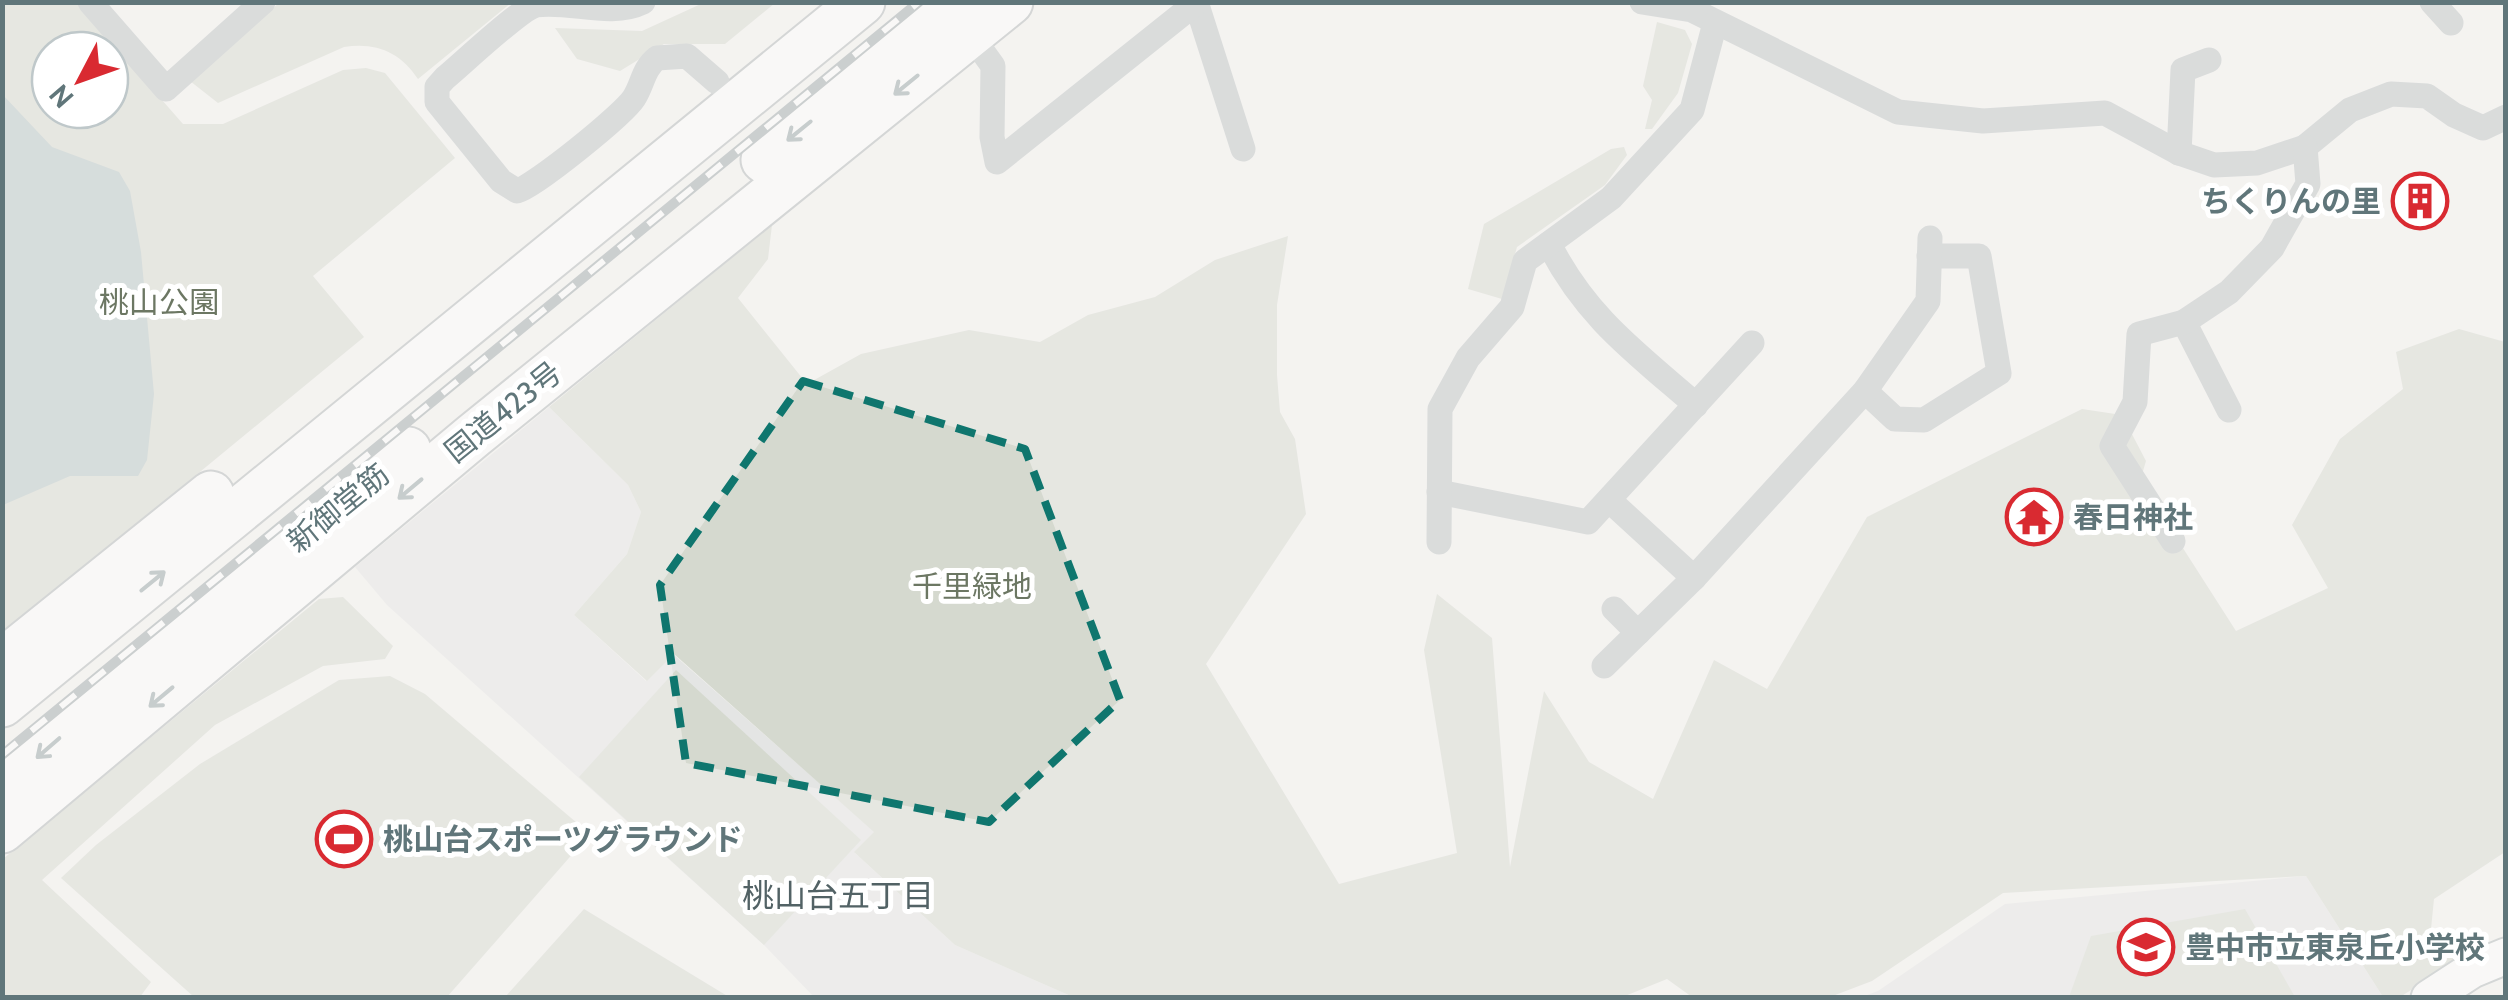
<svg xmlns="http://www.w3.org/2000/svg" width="2508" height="1000" font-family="Cabin,'Noto Sans JP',sans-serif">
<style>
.built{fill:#e4e5e4}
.green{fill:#d5d9cf;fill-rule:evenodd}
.water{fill:#b2c3c3}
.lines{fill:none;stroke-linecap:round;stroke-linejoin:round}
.secondary-casing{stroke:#adb5b7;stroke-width:39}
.highway-casing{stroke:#aeb4b5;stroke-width:49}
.street{stroke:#bac1c2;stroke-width:25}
.secondary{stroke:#fff;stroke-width:35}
.highway{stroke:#fff;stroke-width:45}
.rail-casing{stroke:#9aa4a7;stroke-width:10}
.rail{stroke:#fff;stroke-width:6;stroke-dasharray:19;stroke-linecap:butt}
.oneway{stroke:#909fa2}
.marked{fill:none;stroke:#0f766e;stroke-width:8;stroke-dasharray:20 12;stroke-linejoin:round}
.labels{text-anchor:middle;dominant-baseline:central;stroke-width:10;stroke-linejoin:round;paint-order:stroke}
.poi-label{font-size:30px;font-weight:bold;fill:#60767a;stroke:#fff;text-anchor:start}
.park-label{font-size:30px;fill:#6c7763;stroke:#fff}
.street-label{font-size:30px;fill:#60767a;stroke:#fff}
.neighbourhood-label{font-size:32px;fill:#526265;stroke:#fff}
</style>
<rect width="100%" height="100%" fill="#f4f3f0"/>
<g class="built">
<polygon points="549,407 628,485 641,512 627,554 574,615 646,681 673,654 875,832 855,853 955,945 1073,997 814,997 764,945 387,605 355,567"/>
<polygon points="2306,876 2383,997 1859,998 1878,991 2005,904"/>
</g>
<g class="green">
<path d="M3 3H77L183 124H223L343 70 366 68 385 73 455 158 313 276 364 337 3 634ZM50 50H110V110H50Z"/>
<path d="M279 3H511L418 79C400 52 376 42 344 47L218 103 190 81Z"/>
<polygon points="703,3 775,3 725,44 664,44 620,71 577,59 555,28 642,31"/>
<polygon points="1657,22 1685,30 1692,44 1678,93 1652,129 1645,129 1652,100 1643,86"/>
<polygon points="1624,147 1627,155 1605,185 1517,247 1502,299 1468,289 1484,224 1611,149"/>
<polygon points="772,225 768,259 738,298 807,384 861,354 969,330 1040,342 1088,315 1155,297 1215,260 1288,236 1277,305 1277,375 1280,412 1295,439 1306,514 1206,664 1339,884 1457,853 1424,650 1437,594 1492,638 1510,867 1544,691 1589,762 1653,799 1714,660 1767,689 1867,517 2082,409 2122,415 2146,461 2140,481 2236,631 2328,588 2292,525 2340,439 2403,389 2396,352 2459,329 2505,342 2505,852 2434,899 2431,929 2443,944 2463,957 2400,997 2383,997 2306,876 2003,893 1872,981 1830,997 1692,997 1667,979 1620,998 1073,997 955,945 854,852 874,832 674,654 647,681 574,615 627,554 641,512 628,485 549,407"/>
<polygon points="343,597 393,646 385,659 323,666 215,725 42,880 151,982 140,997 3,998 3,859 319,599"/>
<polygon points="676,670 861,840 764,945 579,777"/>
<polygon points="390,676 425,694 590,834 447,997 194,997 61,878 96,845 200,764 339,680"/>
<polygon points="584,909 729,997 505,997"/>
<polygon points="2245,909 2295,997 2069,997 2091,936"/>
</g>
<polygon class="water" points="2,94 52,147 119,172 130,191 141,252 154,394 147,460 138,476 70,476 3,505"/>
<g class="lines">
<g class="secondary-casing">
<polyline id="secondary" points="2429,998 2472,970 2506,956"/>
</g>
<g class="highway-casing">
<g id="highway">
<polyline points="764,160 955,2"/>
<polyline points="2,662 211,494"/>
<polyline points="2,704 862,2"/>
<polyline points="2,789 408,450"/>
<polyline points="2,830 473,436 1010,2"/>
</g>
</g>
<g class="street">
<polyline points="90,2 166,89 263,2"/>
<path d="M643 2C610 18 571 0 536 5 520 9 462 64 445 78L437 87V102L501 181 517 191C535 186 623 115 634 98 643 84 643 69 657 58L687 56 717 82"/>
<polyline points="1196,2 1243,149"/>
<polyline points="1642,2 1692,10 1898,112 1983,121 2105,113 2179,153 2214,165 2257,163 2305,147 2350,110 2391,94 2427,96 2454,115 2483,128 2506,117"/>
<polyline points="2432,2 2451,23"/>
<polyline points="970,34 993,66 992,137 997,162 1196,3"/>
<polyline points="2179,153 2183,70 2209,60"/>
<path d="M1549 244C1586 317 1635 352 1696 405"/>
<polyline points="2184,322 2229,410"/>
<polyline points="1865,391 1895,419 1924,420 1999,373 1979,256 1929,256"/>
<polyline points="1439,492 1588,522 1752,343"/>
<polyline points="1609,500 1694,578"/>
<polyline points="2173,541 2112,446 2135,402 2139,334 2184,322 2229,292 2272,248 2308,184 2305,147"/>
<polyline points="1439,542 1440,409 1468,358 1512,307 1525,261 1611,198 1692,110 1715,23"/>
<polyline points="1614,609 1638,633"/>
<polyline points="1604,666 1694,578 1865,391 1928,301 1930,238"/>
</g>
<use href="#secondary" class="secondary"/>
<use href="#highway" class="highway"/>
<g class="rail-casing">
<polyline id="rail" points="2,755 919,2"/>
</g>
<use href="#rail" class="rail"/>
</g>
<defs><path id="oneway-shaft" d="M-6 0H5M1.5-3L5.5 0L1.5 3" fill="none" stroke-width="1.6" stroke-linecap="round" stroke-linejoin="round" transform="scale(2.5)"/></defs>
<g class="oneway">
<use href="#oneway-shaft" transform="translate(906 85) rotate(141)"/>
<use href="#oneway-shaft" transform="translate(799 131) rotate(141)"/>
<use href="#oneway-shaft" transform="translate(410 489) rotate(140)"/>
<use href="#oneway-shaft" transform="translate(153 581) rotate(-39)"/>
<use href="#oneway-shaft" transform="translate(161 697) rotate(140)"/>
<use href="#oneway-shaft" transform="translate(48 748) rotate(139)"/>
</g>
<path d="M0 0H2508V1000H0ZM803 381 1025 449 1120 700 989 822 686 763 660 585Z" fill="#f4f3f0" fill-opacity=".55" fill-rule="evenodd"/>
<path class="marked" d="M803 381 1025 449 1120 700 989 822 686 763 660 585Z"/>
<defs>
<g id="building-ring" transform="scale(2.875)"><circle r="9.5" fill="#fff" stroke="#d92a31" stroke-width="1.5"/><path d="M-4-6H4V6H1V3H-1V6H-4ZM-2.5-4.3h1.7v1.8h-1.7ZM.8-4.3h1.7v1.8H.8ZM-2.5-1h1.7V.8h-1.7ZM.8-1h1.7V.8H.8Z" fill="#d92a31"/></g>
<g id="temple-ring" transform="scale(2.875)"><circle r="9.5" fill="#fff" stroke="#d92a31" stroke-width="1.5"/><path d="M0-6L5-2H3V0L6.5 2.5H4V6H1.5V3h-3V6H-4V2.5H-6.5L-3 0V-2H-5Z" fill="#d92a31"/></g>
<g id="stadium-ring" transform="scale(2.875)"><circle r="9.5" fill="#fff" stroke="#d92a31" stroke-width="1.5"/><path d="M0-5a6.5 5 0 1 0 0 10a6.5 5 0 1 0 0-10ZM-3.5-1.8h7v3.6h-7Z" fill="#d92a31"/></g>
<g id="school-ring" transform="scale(2.875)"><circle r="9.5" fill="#fff" stroke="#d92a31" stroke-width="1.5"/><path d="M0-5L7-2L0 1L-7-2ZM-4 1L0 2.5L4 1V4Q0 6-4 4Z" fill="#d92a31"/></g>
</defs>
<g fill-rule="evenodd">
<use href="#building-ring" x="2420" y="201"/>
<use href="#temple-ring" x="2034" y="517"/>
<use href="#stadium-ring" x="344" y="839"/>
<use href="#school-ring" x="2146" y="947"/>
</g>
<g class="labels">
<g class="poi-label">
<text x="2381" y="201" text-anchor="end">ちくりんの里</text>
<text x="2073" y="517">春日神社</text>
<text x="383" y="839">桃山台スポーツグラウンド</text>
<text x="2185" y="947">豊中市立東泉丘小学校</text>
</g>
<g class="park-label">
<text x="159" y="302">桃山公園</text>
<text x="972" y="586">千里緑地</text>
</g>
<g class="street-label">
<text transform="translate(503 412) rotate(-39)">国道423号</text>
<text transform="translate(338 508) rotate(-39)">新御堂筋</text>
</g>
<g class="neighbourhood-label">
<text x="838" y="895">桃山台五丁目</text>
</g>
</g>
<rect width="2508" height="1000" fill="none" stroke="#60767a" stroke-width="10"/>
<g transform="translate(80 80) rotate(229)"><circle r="48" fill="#ffffff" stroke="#bfc8ca" stroke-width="2.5"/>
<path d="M0-8L18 38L0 25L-18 38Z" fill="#d92a31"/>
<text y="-15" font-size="28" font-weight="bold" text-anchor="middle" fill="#60767a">N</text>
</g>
</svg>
